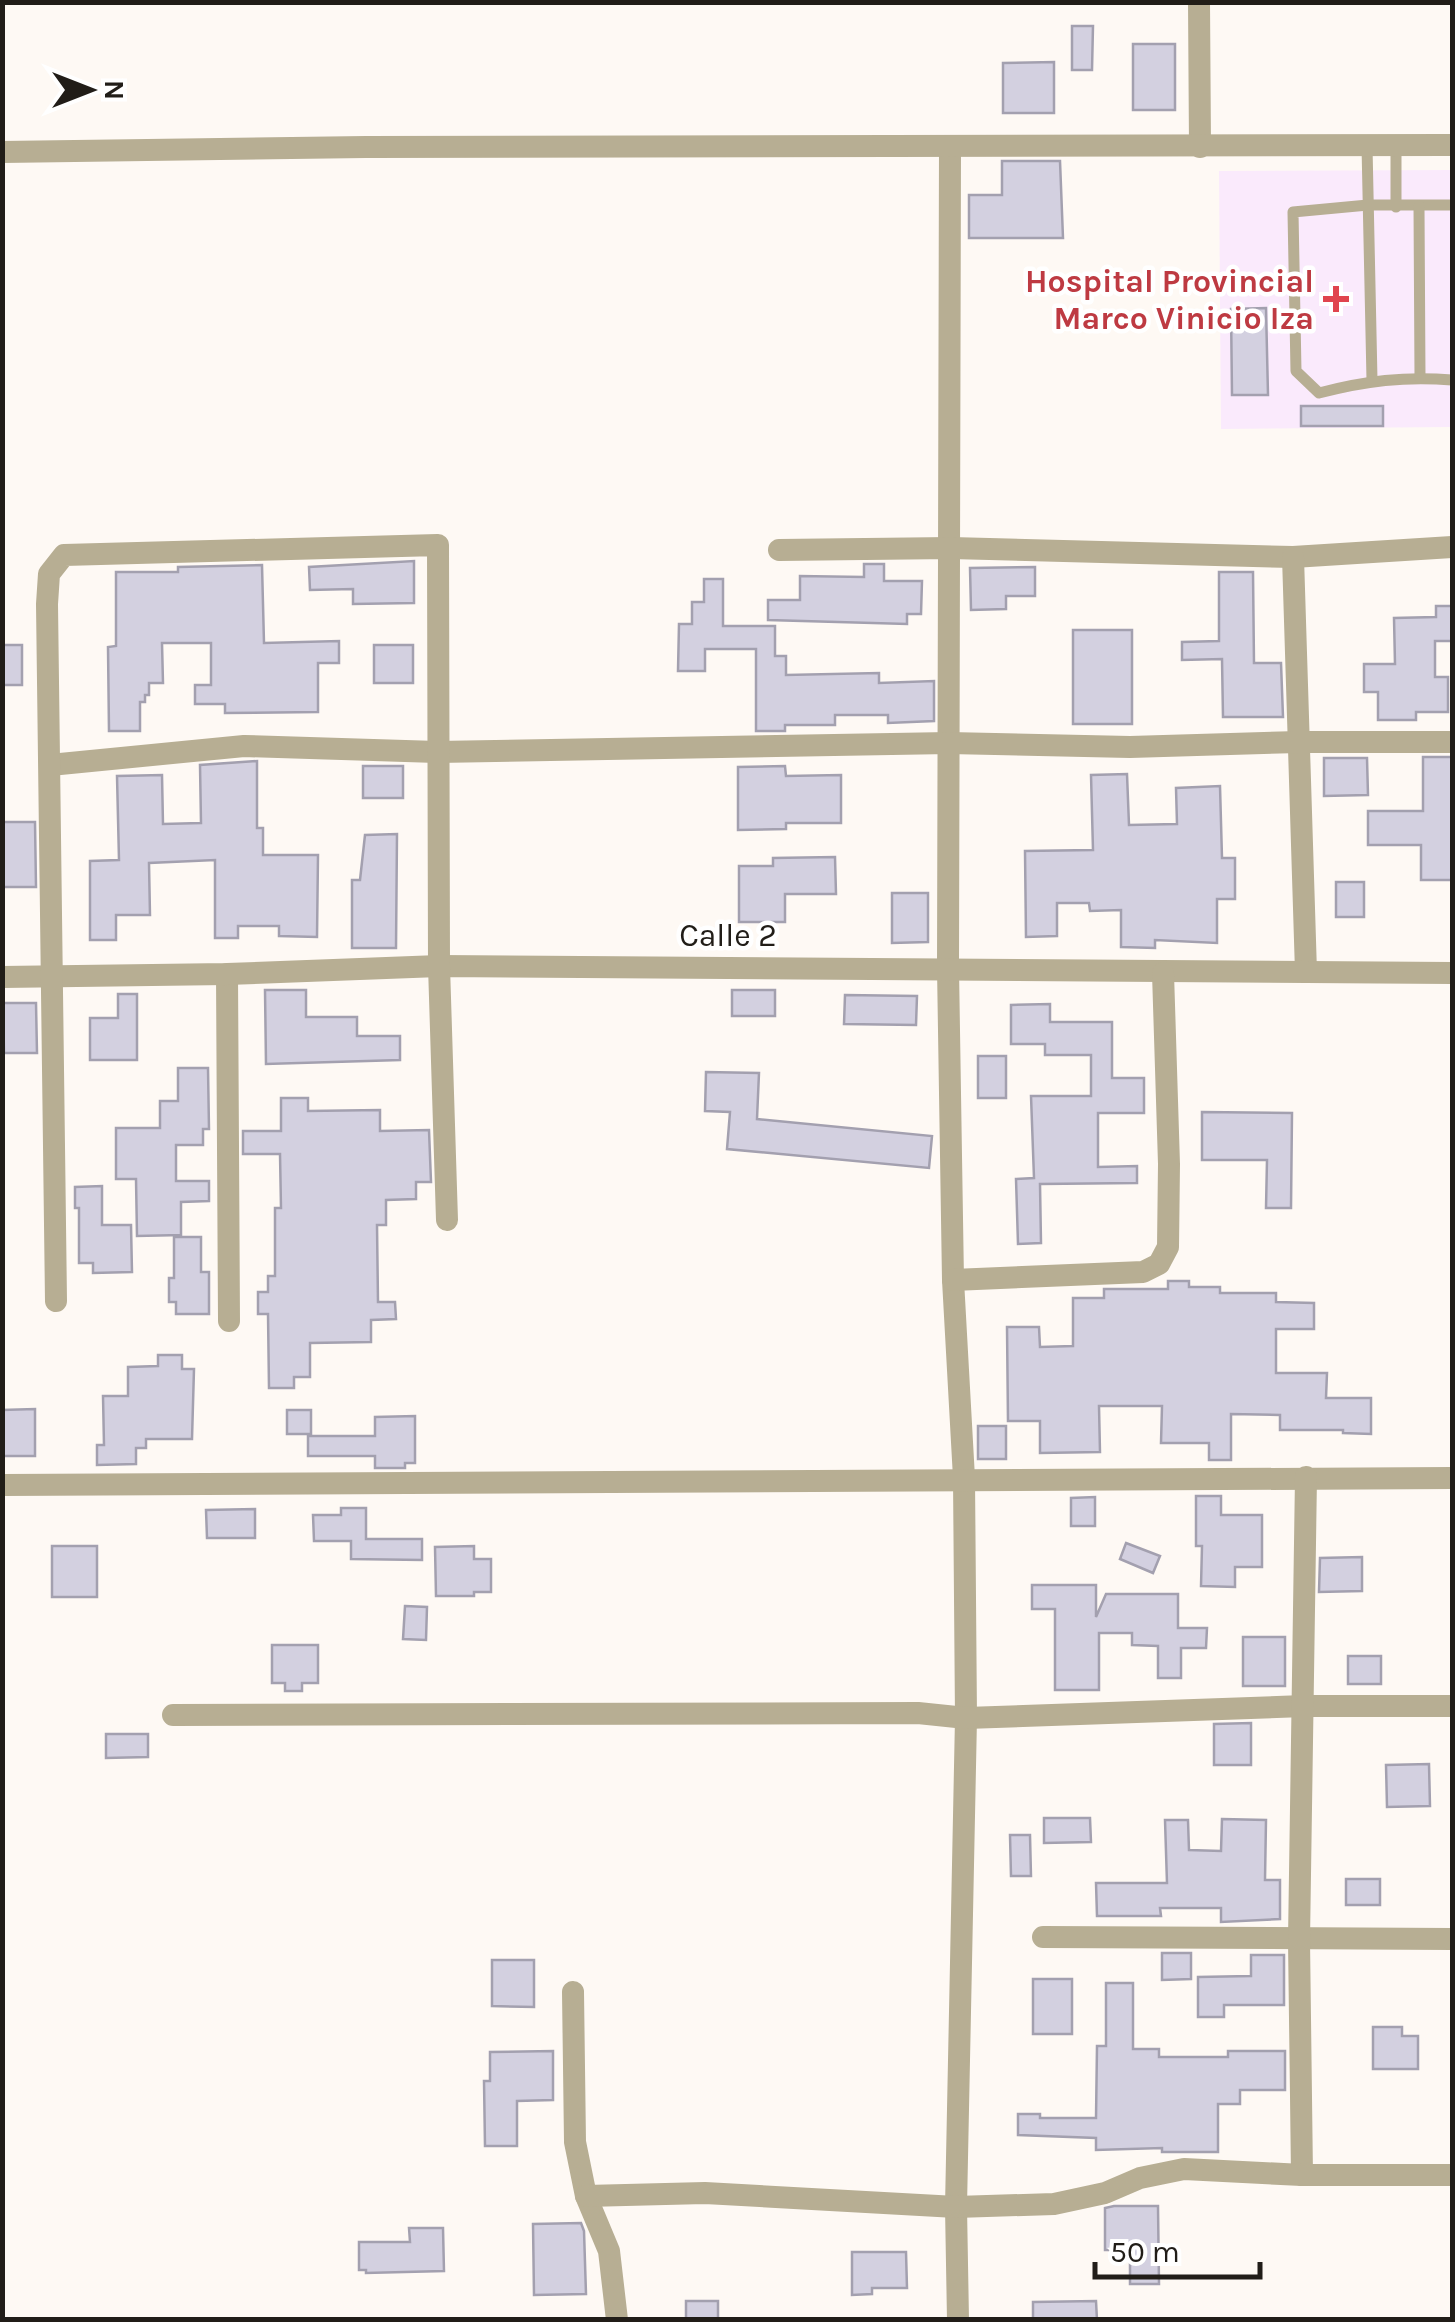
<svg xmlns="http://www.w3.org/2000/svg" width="1455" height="2322" font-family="Karla,sans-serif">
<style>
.medical{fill:#faeafc}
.building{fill:#d3d0e0;stroke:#a3a0af;stroke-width:2.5}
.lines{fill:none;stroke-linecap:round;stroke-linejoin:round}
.lane{stroke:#b7ae93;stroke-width:11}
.street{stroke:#b7ae93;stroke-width:22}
.health-dot{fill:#e0444e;stroke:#fff;stroke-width:4}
.labels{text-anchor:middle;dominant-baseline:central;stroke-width:9;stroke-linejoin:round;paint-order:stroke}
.health-label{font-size:32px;font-weight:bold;fill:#be3a42;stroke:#fff;text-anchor:end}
.street-label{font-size:32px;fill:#211d18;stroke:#fff}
</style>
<rect width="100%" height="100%" fill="#fef9f4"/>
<polygon class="medical" points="1452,170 1452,427 1221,429 1219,171"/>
<g class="building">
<polygon points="1072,26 1093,26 1092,70 1072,70"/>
<rect x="1133" y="44" width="42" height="66"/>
<polygon points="1054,62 1054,113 1003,113 1003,63"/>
<polygon points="1002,161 1060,161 1063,238 969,238 969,195 1002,195"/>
<polygon points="1266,308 1268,395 1232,395 1231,309"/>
<rect x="1301" y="406" width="82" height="20"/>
<polygon points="414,561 414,603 353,604 353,589 310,590 309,567"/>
<polygon points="864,564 884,564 884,581 922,581 921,614 907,614 907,624 768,620 768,600 800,600 800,576 864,577"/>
<polygon points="262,565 264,643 339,641 339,663 318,663 318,712 225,713 225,704 195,704 195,685 211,685 211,643 162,643 163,683 149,683 149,695 145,695 145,702 140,702 140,731 109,731 108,647 116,646 116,572 178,572 178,567"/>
<polygon points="1035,567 1035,596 1006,596 1006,609 971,610 970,568"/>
<polygon points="1219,572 1253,572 1254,663 1281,663 1283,717 1223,717 1222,659 1182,660 1182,642 1219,641"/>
<polygon points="704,579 723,579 723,626 775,626 775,656 786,656 786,675 879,673 879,683 934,681 934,721 888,723 888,715 835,715 835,725 785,725 785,731 756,731 756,649 705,649 705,671 678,671 679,624 692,624 692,602 704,602"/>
<polygon points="1436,606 1452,606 1452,641 1435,641 1435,677 1448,677 1448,712 1416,712 1416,720 1378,720 1378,692 1364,692 1364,664 1395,664 1394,618 1436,617"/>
<rect x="1073" y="630" width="59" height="94"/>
<rect x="2" y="645" width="20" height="40"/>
<rect x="374" y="645" width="39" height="38"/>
<polygon points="1423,757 1452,757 1452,880 1421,880 1421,845 1368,845 1368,811 1423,811"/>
<polygon points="1324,758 1367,758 1368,795 1324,796"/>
<polygon points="257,761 257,828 263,828 263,855 318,855 317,937 279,936 279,926 238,926 238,938 215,938 215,860 149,863 150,915 116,915 116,940 90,940 90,861 119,860 117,776 162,775 163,824 201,823 200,765"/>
<rect x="363" y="766" width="40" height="32"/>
<polygon points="785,766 786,776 841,775 841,823 786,823 786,829 738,830 738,767"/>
<polygon points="1127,774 1129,825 1177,824 1176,788 1220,786 1222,858 1235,858 1235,899 1217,899 1217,943 1155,940 1155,948 1121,947 1121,910 1090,911 1089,903 1057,903 1057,936 1026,937 1025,851 1093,850 1091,775"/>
<polygon points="2,822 35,822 36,887 2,887"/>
<polygon points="397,834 396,948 352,948 352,880 360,880 365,835"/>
<polygon points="835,857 836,894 785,894 785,922 739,922 739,866 773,866 773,858"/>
<rect x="1336" y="882" width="28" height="35"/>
<polygon points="892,893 928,893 928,942 892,943"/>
<polygon points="265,990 306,990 306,1017 357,1017 357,1036 400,1036 400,1060 266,1064"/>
<rect x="732" y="990" width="43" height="26"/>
<polygon points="118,994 137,994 137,1060 90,1060 90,1018 118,1018"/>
<polygon points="845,995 917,996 916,1025 844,1024"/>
<polygon points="3,1003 36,1003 37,1053 4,1053"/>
<polygon points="1050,1004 1050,1022 1112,1022 1112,1078 1144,1078 1144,1113 1098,1113 1098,1167 1137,1166 1137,1183 1040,1184 1041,1243 1018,1244 1016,1179 1034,1178 1031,1096 1091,1096 1091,1055 1045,1055 1045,1044 1011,1044 1011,1005"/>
<rect x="978" y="1056" width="28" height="42"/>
<polygon points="178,1068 208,1068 209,1129 203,1129 203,1145 176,1145 176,1181 209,1181 209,1201 181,1202 181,1235 137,1236 136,1179 116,1179 116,1128 160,1128 160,1101 178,1101"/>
<polygon points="706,1072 759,1073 757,1119 932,1136 929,1168 727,1149 730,1112 705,1111"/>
<polygon points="281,1098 308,1098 308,1111 380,1110 380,1131 429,1130 431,1182 416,1182 416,1199 386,1200 386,1225 377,1225 378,1302 395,1302 396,1319 371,1320 371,1342 310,1343 310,1377 294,1377 294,1388 269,1388 268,1314 258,1314 258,1292 268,1292 268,1276 275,1276 275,1208 281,1208 280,1154 243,1154 243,1131 281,1131"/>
<polygon points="1202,1112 1292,1113 1291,1208 1266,1208 1267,1160 1202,1160"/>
<polygon points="102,1186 102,1225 131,1225 132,1272 93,1273 93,1263 79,1263 79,1208 75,1208 75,1187"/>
<polygon points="174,1237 201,1237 201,1272 209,1272 209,1314 176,1314 176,1302 169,1302 169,1278 174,1278"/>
<polygon points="1168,1281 1189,1281 1189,1287 1220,1287 1220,1293 1276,1293 1276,1302 1314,1303 1314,1329 1276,1329 1276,1373 1327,1373 1326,1398 1371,1398 1371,1434 1343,1433 1343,1430 1280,1430 1280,1415 1231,1414 1231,1460 1209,1460 1209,1443 1161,1443 1162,1406 1099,1406 1100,1452 1040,1453 1040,1421 1008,1421 1007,1327 1039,1327 1040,1347 1073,1346 1073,1298 1104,1298 1104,1289 1168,1289"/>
<polygon points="158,1355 182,1355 182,1369 194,1369 192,1439 146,1439 146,1448 136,1448 136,1464 97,1465 97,1445 104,1445 103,1396 128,1396 128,1367 158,1366"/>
<polygon points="35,1409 35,1456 2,1456 2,1410"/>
<rect x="287" y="1410" width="24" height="24"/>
<polygon points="415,1416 415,1463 405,1463 405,1468 375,1468 375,1456 308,1456 308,1436 375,1436 375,1417"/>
<rect x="978" y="1426" width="28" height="33"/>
<polygon points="1196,1496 1221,1496 1221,1515 1262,1515 1262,1567 1235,1567 1235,1587 1201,1586 1202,1546 1196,1546"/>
<polygon points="1095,1497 1095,1526 1071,1526 1071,1498"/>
<polygon points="341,1508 366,1508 366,1539 422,1539 422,1560 351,1559 351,1541 314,1541 313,1515 341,1515"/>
<polygon points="255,1509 255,1538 207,1538 206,1510"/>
<polygon points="1126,1543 1160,1556 1153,1573 1120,1559"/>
<rect x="52" y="1546" width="45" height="51"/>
<polygon points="474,1546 474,1559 491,1559 491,1592 474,1592 474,1596 436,1596 435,1547"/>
<polygon points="1362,1557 1362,1591 1319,1592 1320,1558"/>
<polygon points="1032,1585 1096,1585 1096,1617 1106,1594 1178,1594 1178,1628 1207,1628 1206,1648 1181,1648 1181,1678 1158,1678 1158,1646 1132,1645 1132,1633 1099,1633 1099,1690 1055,1690 1055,1609 1032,1609"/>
<polygon points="405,1606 427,1607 426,1640 403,1639"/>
<rect x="1243" y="1637" width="42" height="49"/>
<polygon points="272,1645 318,1645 318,1683 302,1683 302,1691 285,1691 285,1683 272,1683"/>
<rect x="1348" y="1656" width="33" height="28"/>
<polygon points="1251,1723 1251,1765 1214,1765 1214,1724"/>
<polygon points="106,1734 148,1734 148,1757 106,1758"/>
<polygon points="1429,1764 1430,1806 1387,1807 1386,1765"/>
<polygon points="1044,1818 1090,1818 1091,1842 1044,1843"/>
<polygon points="1222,1819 1266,1820 1265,1880 1280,1880 1280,1919 1221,1922 1221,1908 1160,1908 1161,1916 1097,1916 1096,1883 1167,1883 1165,1820 1188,1820 1189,1850 1221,1851"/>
<polygon points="1010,1835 1030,1835 1031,1876 1011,1876"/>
<rect x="1346" y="1879" width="34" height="26"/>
<polygon points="1162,1953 1191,1953 1191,1979 1162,1980"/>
<polygon points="1251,1955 1284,1955 1284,2005 1224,2005 1224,2017 1198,2017 1198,1977 1251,1976"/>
<polygon points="492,1960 534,1960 534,2007 492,2006"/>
<rect x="1033" y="1979" width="39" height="55"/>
<polygon points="1106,1983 1133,1983 1133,2049 1159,2049 1159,2057 1228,2057 1228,2051 1285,2051 1285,2090 1240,2090 1240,2104 1218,2104 1218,2152 1162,2152 1162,2148 1096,2150 1096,2138 1018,2135 1018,2114 1040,2114 1040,2118 1096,2118 1097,2046 1106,2046"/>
<polygon points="1373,2027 1402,2027 1402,2036 1418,2036 1418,2069 1373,2069"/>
<polygon points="553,2051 553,2100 517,2101 517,2146 485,2146 484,2081 490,2081 490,2052"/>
<polygon points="1114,2206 1158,2206 1159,2284 1130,2284 1130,2250 1105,2250 1105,2208"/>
<polygon points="581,2223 584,2231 586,2294 534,2295 533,2224"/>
<polygon points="409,2228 443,2228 444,2271 366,2273 366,2270 359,2270 359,2242 410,2242"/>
<polygon points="852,2252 906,2252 907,2288 872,2288 872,2294 852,2295"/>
<rect x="686" y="2301" width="32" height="19"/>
<polygon points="1096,2301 1097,2320 1033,2320 1033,2302"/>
</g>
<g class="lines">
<g class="lane">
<polyline points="1396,145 1396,207"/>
<polyline points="1367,146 1372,380"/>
<path d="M1452 205H1368L1293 212 1296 371 1319 393C1365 381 1405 376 1452 380"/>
<polyline points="1419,206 1420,377"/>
</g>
<g class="street">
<polyline points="1199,2 1200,147"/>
<polyline points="950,146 948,968 953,1280 964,1478 966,1718 956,2207 958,2320"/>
<polyline points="2,152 366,147 1452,145"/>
<polyline points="779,550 951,548 1293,557 1452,547"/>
<polyline points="1293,557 1306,972"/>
<polyline points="50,765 244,746 437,752 949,743 1130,747 1299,742 1452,742"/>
<polyline points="227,974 229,1321"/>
<polyline points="2,977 227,974 439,966 1452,973"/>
<polyline points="953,1280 1143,1272 1159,1264 1168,1247 1169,1164 1163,973"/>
<polyline points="56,1301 47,604 49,574 64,555 438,545 439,966 447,1220"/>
<polyline points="2,1485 1452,1478"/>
<polyline points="173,1715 918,1713 966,1718 1304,1706 1452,1706"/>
<polyline points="1043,1937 1452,1939"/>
<polyline points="573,1992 575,2142 586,2196 609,2251 617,2320"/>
<polyline points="1302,2175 1299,1940 1306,1477"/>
<polyline points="586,2196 705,2193 956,2207 1054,2204 1105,2193 1140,2178 1184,2169 1302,2175 1452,2175"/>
</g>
</g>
<path class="health-dot" d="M1331 284h10v10h10v10h-10v10h-10v-10h-10v-10h10z"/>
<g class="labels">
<g class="health-label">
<text x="1314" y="281">Hospital Provincial<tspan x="1314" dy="37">Marco Vinicio Iza</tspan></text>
</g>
<g class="street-label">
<text x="728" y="935">Calle 2</text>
</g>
</g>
<rect width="1455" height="2322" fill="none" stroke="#211d18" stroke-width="10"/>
<g transform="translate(90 90) rotate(90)" stroke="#ffffff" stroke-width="8" paint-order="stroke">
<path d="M0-8L18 38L0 25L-18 38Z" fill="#211d18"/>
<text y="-15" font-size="28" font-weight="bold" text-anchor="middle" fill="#211d18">N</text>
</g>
<path d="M1095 2262v15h165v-15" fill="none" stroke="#211d18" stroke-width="5"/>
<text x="1110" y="2262" font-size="30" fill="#211d18" stroke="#ffffff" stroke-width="8" paint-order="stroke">50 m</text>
</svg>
